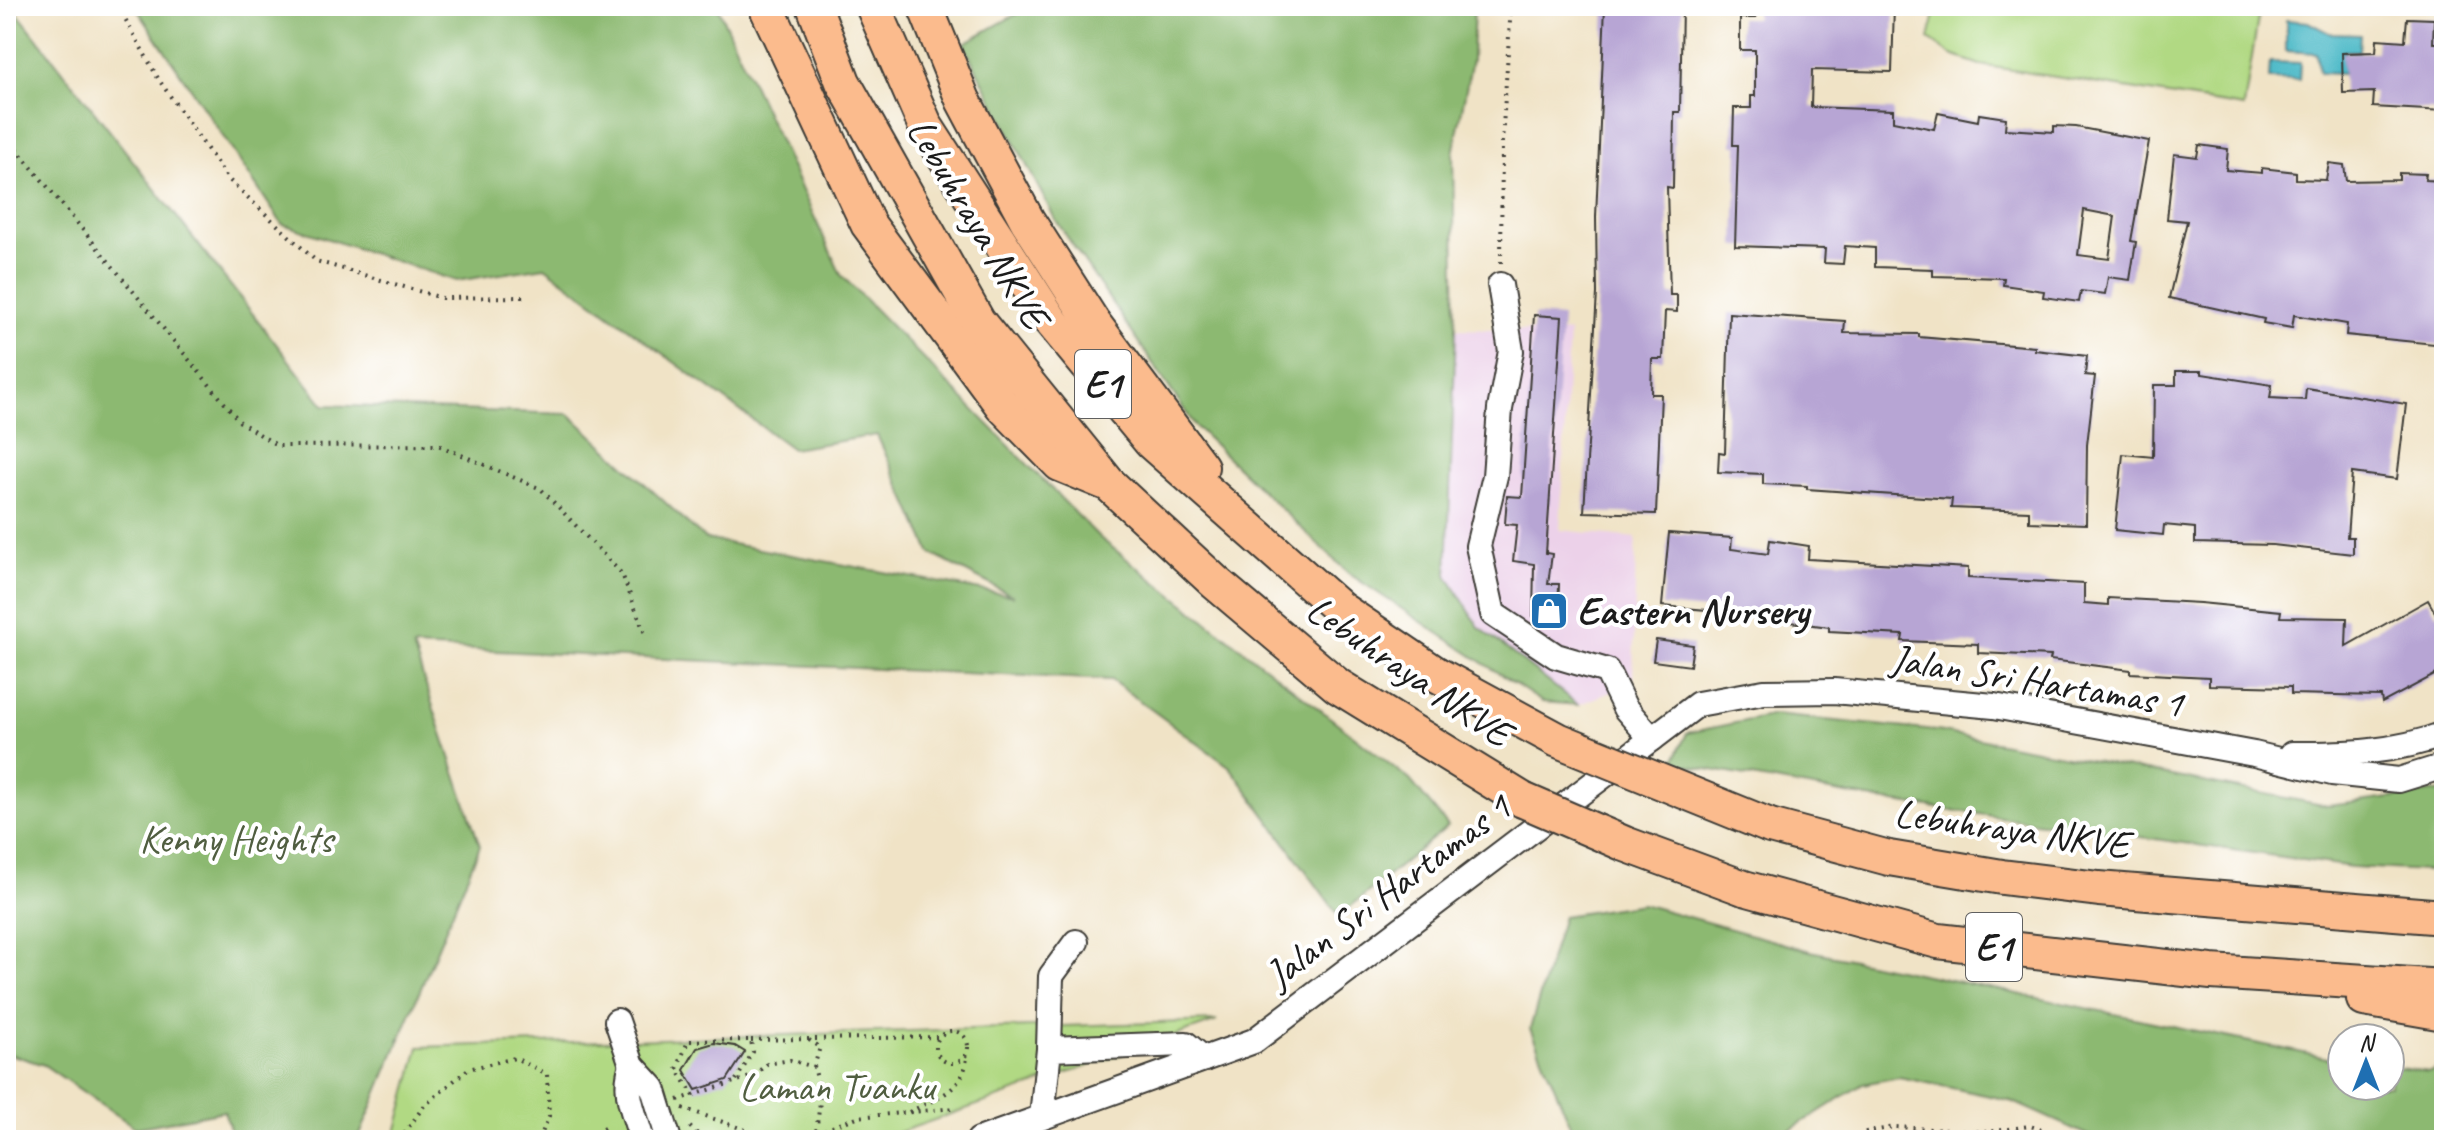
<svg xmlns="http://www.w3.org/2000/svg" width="2450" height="1146" font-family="Caveat,sans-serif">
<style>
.built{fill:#ecd1e9}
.green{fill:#b1d983;stroke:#667a50;stroke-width:2}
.forest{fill:#8cb971;stroke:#546a46;stroke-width:2}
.water{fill:#4ebac8;stroke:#356b72;stroke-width:2}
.building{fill:#b7a5d4;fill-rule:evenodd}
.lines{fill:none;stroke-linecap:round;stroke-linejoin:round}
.minor-casing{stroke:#3c3a36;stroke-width:28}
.highway-casing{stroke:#3c3a36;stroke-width:38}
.path{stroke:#3c3a36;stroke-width:4;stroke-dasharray:2 6;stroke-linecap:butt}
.minor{stroke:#fff;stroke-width:24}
.highway{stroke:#fbbb8d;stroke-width:34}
.highway-bridge-casing{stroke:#3c3a36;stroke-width:38;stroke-linecap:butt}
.highway-bridge{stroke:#fbbb8d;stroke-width:34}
.labels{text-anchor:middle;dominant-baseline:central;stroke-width:8;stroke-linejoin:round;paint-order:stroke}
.shield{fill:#fff;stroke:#606060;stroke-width:2}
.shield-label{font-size:38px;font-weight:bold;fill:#1c1c1c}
.street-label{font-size:40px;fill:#1c1c1c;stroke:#fff}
.poi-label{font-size:40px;font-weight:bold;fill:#1c1c1c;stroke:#fff;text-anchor:start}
.park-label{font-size:40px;fill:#505e40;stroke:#fff}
</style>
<rect width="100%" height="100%" fill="#fff"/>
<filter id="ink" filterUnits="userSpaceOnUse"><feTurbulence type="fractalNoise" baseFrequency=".0125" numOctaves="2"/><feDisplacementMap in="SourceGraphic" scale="16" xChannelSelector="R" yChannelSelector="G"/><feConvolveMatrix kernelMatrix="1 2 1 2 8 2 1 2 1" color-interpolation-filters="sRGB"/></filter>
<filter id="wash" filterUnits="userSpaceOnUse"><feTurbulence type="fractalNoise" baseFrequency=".006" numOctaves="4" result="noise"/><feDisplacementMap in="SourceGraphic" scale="32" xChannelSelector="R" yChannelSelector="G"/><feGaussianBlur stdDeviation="1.8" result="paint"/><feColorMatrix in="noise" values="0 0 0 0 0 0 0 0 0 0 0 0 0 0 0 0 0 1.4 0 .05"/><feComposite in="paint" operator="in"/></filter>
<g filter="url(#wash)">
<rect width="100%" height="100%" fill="#f0e3c6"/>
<polygon class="built" points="1456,329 1569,332 1560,530 1636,538 1633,683 1578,705 1479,627 1447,575"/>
<g class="green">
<polygon points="1937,6 2260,6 2244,107 1980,65 1952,55 1929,39"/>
<polygon points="1217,1021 877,1140 394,1140 419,1047"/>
</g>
<g class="forest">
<polygon points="6,6 12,6 324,405 569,414 705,539 1013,596 931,554 877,435 792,449 545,267 456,281 282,224 135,6 717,6 841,275 1100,538 1410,780 1448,826 1339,916 1230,767 1111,680 413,647 480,846 358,1140 234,1140 224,1111 136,1128 44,1065 6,1053"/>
<polygon points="1031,6 1474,6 1472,60 1453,154 1456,329 1447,575 1479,627 1578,705 1542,702 1348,573 1196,427 1055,219 963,44"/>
<polygon points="1774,715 1937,731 2328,806 2444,791 2444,872 2352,867 1880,800 1673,763 1687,733"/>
<polygon points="1642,904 1810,951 2342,1061 2342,1086 2390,1086 2390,1067 2430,1072 2444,1065 2444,1140 2098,1140 2009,1100 1899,1077 1863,1084 1774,1140 1577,1140 1530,1029 1563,916"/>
</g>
<g class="water">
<polygon points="2286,20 2308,22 2329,33 2360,34 2359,51 2344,51 2343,74 2319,73 2316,53 2286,51"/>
<polygon points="2270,62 2300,63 2299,80 2269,79"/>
</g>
<g id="blocks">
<g class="building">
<polygon points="1605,6 1682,6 1680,112 1674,112 1673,188 1667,187 1670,295 1677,295 1677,312 1665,311 1663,359 1652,359 1651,394 1661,394 1656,514 1584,512 1597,293 1596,217"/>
<path d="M1756 6H1894L1892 72 1812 70 1811 107 1893 110V121L1934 129 1938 113 1978 121 1979 114 2006 118 2005 129 2054 132V126L2076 127 2149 141 2131 241 2136 242 2130 280 2108 277 2105 294 2081 291 2079 302 2043 297 2044 291 2003 285 2004 278 1933 276V269L1875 267V248L1845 246 1843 264 1824 263 1825 249 1735 246 1738 145H1733L1734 108H1751V96H1755V50H1740V18H1756ZM2084 210 2115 216 2109 259 2078 255Z"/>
<polygon points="2407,18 2434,19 2433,43 2444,43 2444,111 2373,107 2374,92 2343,93 2342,53 2376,52 2377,39 2405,41"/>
<polygon points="2199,145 2228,149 2226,170 2262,173 2262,168 2296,172 2296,179 2326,180 2329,163 2344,165 2346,181 2399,180 2399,173 2426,174 2425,180 2444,181 2444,345 2346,335 2347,324 2294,315 2292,328 2263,323 2264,319 2169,298 2187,221 2167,219 2174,154 2197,157"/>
<polygon points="1729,313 1845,321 1844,333 1919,334 1919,337 2035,347 2035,350 2087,356 2085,375 2095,376 2087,445 2086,524 2029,522 2029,511 1951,508 1952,499 1807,489 1807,486 1763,484 1763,474 1718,472 1719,452 1725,453"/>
<polygon points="1534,315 1562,317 1546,553 1552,554 1548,584 1559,584 1558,616 1533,616 1534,564 1513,561 1517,525 1505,524 1507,496 1522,497"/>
<polygon points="2176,371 2202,371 2202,374 2272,385 2270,398 2305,400 2306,388 2406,404 2397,479 2352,473 2347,537 2353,537 2353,554 2273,545 2195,543 2195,528 2164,525 2163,535 2115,530 2123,454 2153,457 2154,385 2176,385"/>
<polygon points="1669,533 1732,538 1731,549 1768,554 1770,540 1809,546 1808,559 1968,568 1968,578 2084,584 2084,603 2108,605 2108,598 2200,603 2281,611 2280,617 2347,618 2346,646 2428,600 2436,614 2444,610 2444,670 2382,703 2381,696 2291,694 2291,687 2209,685 2209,677 2130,673 2130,670 2050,660 2051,656 1978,653 1978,644 1902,641 1903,635 1829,631 1829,627 1752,617 1752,614 1662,606"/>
<polygon points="1656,640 1693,645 1690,666 1653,661"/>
<polygon points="714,1043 735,1046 745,1052 727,1080 696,1090 684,1070 697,1048"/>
</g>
</g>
</g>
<g filter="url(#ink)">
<use href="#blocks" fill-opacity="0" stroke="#3c3a36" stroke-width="2"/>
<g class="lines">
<g class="minor-casing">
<g id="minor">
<polyline points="1500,285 1511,351 1500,409 1495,476 1478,546 1493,614 1556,656 1607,671 1625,708 1652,739"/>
<path d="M2292 754C2345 754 2394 753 2444 734"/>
<polyline points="617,1021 632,1065 653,1088 669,1140"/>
<polyline points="1049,1049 1051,976 1076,942"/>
<path d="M632 1065C622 1091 635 1115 642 1140"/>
<polyline points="1042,1117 1049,1049 1186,1044 1204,1059"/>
<polyline points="979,1140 1254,1041 1698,704 1764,692 1834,691 1994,706 2254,754 2332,773 2399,780 2444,766"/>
</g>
</g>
<g class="highway-casing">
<g id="highway">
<polyline points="766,6 868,224 1002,405 1060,464 1104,482"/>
<polyline points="814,6 843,82 978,322 1108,483 1216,583 1338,686 1523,800"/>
<polyline points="873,6 926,127 1051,321 1151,442 1340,609 1436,674"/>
<polyline points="925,6 963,100 1027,220 1093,323 1201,467"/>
<polyline points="1770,826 1889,858 2002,877 2099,889 2444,917"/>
<polyline points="1744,888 1938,941 2211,972 2444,987"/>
<polyline points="2364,999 2444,1013"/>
</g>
</g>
<g class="path">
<polyline points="118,6 159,80 228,179 316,261 442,298 524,297"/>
<polyline points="6,136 240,422 278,446 438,445 541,489 622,574 645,634"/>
<polyline points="1501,263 1502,142 1511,6"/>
<circle cx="952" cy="1047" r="16"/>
<polyline points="751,1040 941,1037"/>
<polyline points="809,1040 820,1047 814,1067"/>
<polyline points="694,1096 677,1069 688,1041 751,1040 753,1052 736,1080"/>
<polyline points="678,1100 753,1076 767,1064 790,1060 814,1067 821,1094 816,1133"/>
<polyline points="683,1108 757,1134 816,1133"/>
<path d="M909 1112C937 1098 964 1091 967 1057"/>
<polyline points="690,1127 704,1140"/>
<polyline points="817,1133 857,1117 956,1108"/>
<polyline points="400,1140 423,1107 468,1069 515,1058 547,1074 549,1116 539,1140"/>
<polyline points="581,1140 608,1126"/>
<polyline points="791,1140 808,1135"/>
<polyline points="1851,1140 1866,1132 1895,1127 1988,1132 2030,1126 2074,1140"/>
</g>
<use href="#minor" class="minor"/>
<use href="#highway" class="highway"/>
<g class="highway-bridge-casing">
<g id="highway-bridge">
<polyline points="1436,674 1558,740 1770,826"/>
<polyline points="1523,800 1625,844 1744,888"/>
</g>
</g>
<use href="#highway-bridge" class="highway-bridge"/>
</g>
</g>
<defs>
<g id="shop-square" transform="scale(2)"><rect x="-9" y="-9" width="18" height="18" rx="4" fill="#1f6fb2" stroke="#fff"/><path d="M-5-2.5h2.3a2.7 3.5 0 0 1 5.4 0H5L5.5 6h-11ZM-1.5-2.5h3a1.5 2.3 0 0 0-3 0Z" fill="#fff"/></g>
</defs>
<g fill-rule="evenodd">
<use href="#shop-square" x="1549" y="611"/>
</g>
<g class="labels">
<g class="shield">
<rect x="1075" y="350" width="56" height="68" rx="6"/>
<rect x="1966" y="913" width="56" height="68" rx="6"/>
</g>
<g class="shield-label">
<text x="1103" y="384">E1</text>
<text x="1994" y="947">E1</text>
</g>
<g class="street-label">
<text transform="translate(978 223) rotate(59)">Lebuhraya NKVE</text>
<text transform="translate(1409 671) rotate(34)">Lebuhraya NKVE</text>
<text transform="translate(2037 681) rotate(9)">Jalan Sri Hartamas 1</text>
<text transform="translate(2012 829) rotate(8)">Lebuhraya NKVE</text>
<text transform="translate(1388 891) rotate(-37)">Jalan Sri Hartamas 1</text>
</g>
<g class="poi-label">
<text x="1577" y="611">Eastern Nursery</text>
</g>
<g class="park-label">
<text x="236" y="839">Kenny Heights</text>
<text x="837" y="1087">Laman Tuanku</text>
</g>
</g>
<rect width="2450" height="1146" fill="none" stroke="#fff" stroke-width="32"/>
<g transform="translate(2366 1062)"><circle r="38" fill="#ffffff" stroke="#a4a4a4" stroke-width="2"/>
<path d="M0-6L14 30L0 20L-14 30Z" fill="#1f6fb2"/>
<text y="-12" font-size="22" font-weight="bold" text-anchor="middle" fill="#1c1c1c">N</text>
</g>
</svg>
